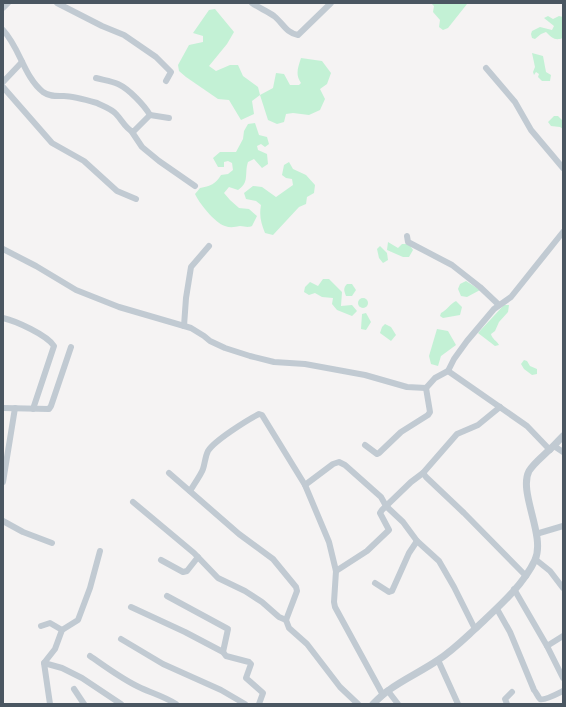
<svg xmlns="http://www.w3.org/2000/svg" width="566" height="707" font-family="Barlow,sans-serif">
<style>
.green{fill:#c3f1d5}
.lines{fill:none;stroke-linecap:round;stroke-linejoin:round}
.minor{stroke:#c1cad2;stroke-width:6}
.tertiary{stroke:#c1cad2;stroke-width:7}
</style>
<rect width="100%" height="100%" fill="#f5f3f3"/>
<g class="green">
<polygon points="431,3 466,3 467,4 448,28 443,30 439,27 440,20 433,12 434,6"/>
<path d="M215 9 234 32 227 44 209 66 216 71 230 65H238L243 76 258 87 260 95 273 88 276 73 284 74 290 85H299L301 83C295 74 298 68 301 58L322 61 331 73 327 84 320 89 325 99 320 110 309 115 293 113 286 114 284 122 277 124 268 120 260 95 252 101 254 114 241 120 229 100 218 99 186 77 179 71 178 65 189 45 203 42V36L193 33 209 10Z"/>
<path d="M548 16 553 19 559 16 563 17V38C555 41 552 38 546 32L541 34 535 39 532 38 531 34 532 31 540 27 552 30 554 26 544 18Z"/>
<polygon points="532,53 543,56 546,72 551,75 550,81 542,81 538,77 539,74 536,72 534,75 533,72 535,67"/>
<polygon points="554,116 558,116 563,121 563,129 560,127 551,126 548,122"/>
<path d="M255 123 259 135 267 137 269 144 265 147 261 144 257 146 258 150 267 154 268 164 262 168 254 159 248 162C244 174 250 182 238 190L229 187 224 193 230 200 239 208 249 209 257 216 252 226C247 228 245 226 240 226 235 227 230 228 225 226 215 223 199 203 195 194L200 188C210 186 216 184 221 175L228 174 233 170 232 163 228 161 224 162V167H218L213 158 220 152H236L243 139 244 131 248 124Z"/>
<path d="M289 162 293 169 306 175 315 185 314 193 307 197 306 204 299 207 273 235 265 233C261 223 259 216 261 205L256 201 246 199 244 193 253 186 262 187 276 197 293 185 292 179 286 178 282 175 284 165Z"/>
<polygon points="388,242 398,248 402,244 409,244 413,250 409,257 403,257 387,250"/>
<polygon points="380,246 387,253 388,260 383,263 379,258 377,249"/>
<polygon points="323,279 329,279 342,292 341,306 352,305 357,311 352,316 337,310 332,304 333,298 322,297 315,293 309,295 304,292 305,287 310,282 318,286"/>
<polygon points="466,281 480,290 467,297 461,296 458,289 460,284"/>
<path d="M347 284H352L356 290 352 296H346C344 291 343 288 347 284Z"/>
<circle cx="363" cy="303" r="5"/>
<path d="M456 301 462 307 460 315 443 318 440 316 441 313C447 310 450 304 456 301Z"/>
<path d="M504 305H509L508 312 499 322 495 331 491 334C492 339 497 341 499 345L495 346 478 333Z"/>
<polygon points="366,313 371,322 366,330 361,329 362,314"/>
<polygon points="385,324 391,327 396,335 391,341 380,333 382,327"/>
<polygon points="437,329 448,331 456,345 441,356 438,366 431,364 429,356"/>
<polygon points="524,360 527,361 530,366 537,369 537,374 532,375 524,369 521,364"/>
</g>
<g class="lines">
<g class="minor">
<polyline points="57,3 102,26 124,35 156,57 171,72 166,81"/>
<path d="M252 3C259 8 267 11 274 16 283 23 286 33 298 35L331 3"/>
<polyline points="3,8 8,3"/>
<path d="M3 30C20 48 24 77 43 92 50 97 57 96 64 96 71 96 90 101 97 103 103 106 112 109 116 114 122 120 125 128 133 132L150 115 169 118"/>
<polyline points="486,68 515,102 531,130 563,168"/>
<path d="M96 78C103 80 111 81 118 84 129 89 144 105 150 115"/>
<polyline points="3,82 22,62"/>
<polyline points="3,87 52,143 84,161 117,191 136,199"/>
<polyline points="132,132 142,147 159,161 195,186"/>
<polyline points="407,236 408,242 452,265 480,287 499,305"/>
<polyline points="3,249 36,266 76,290 119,307 191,328 204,336 210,341 225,348 250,356 274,362 305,364 365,375 407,387 426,388 435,378 448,371 527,426 550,450"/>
<path d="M3 318C16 321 47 335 54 346L33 409"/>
<polyline points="184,326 186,298 191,267 209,246"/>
<polyline points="448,371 454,359 467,341 494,309 511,297 563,232"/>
<polyline points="500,407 478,425 457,434 423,473 426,477 464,513 526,576"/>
<polyline points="3,408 49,409 51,406 71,347"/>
<polyline points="365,445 377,454 379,453 401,432 428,415 430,412 426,388"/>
<polyline points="554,446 563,452"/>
<polyline points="169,473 239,534 273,559 296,587 297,591 286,620 289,628 307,644 340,687 358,704"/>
<polyline points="3,482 15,408"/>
<polyline points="305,485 333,464 339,462 345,465 381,497 386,506 403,522 417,541"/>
<path d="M190 491C193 486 202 473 203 469 205 463 205 457 208 451 214 441 247 420 259 414L262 415 305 485 329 542 336 571 334 602 335 607 383 695"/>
<polyline points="133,502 194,553 218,578 245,591 262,602 279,617 286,620"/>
<polyline points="3,521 23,532 52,543"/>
<polyline points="536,534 563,526"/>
<polyline points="535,559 550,571 563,588"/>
<polyline points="161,560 183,572 187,571 198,557"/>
<polyline points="336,571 367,551 389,530 380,513 382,510 411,482 423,473"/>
<polyline points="375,583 389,592 392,591 409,553 417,541 439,561 454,587 475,629"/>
<polyline points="514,589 547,646 563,678"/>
<polyline points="167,596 228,629 223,652"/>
<polyline points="131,607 185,632 223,652 226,656 249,662 251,664 246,678 263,693 259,704"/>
<path d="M497 609 510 632 534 690C536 692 538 697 540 699 544 701 559 693 563 691"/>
<polyline points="41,626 50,623 62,630"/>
<polyline points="121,639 163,664 221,690 245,704"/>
<polyline points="547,646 563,636"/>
<path d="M90 656C106 667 123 680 141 688 154 694 163 696 176 704"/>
<polyline points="438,660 458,704"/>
<polyline points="44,663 62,668 82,678 121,704"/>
<polyline points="74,689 84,704"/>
<polyline points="388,691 398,704"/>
<polyline points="50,704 44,663 55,649 62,630 78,620 90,588 100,551"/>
<polyline points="507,704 505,699 512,692"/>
</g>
<path class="tertiary" d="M373 704C378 699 383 694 389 690 404 679 422 671 438 660 452 651 463 640 475 629 496 609 523 586 535 560 546 536 518 492 529 471 534 463 542 457 548 451 554 446 558 441 563 436"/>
</g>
<rect width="566" height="707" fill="none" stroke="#4a5661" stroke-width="8"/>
</svg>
